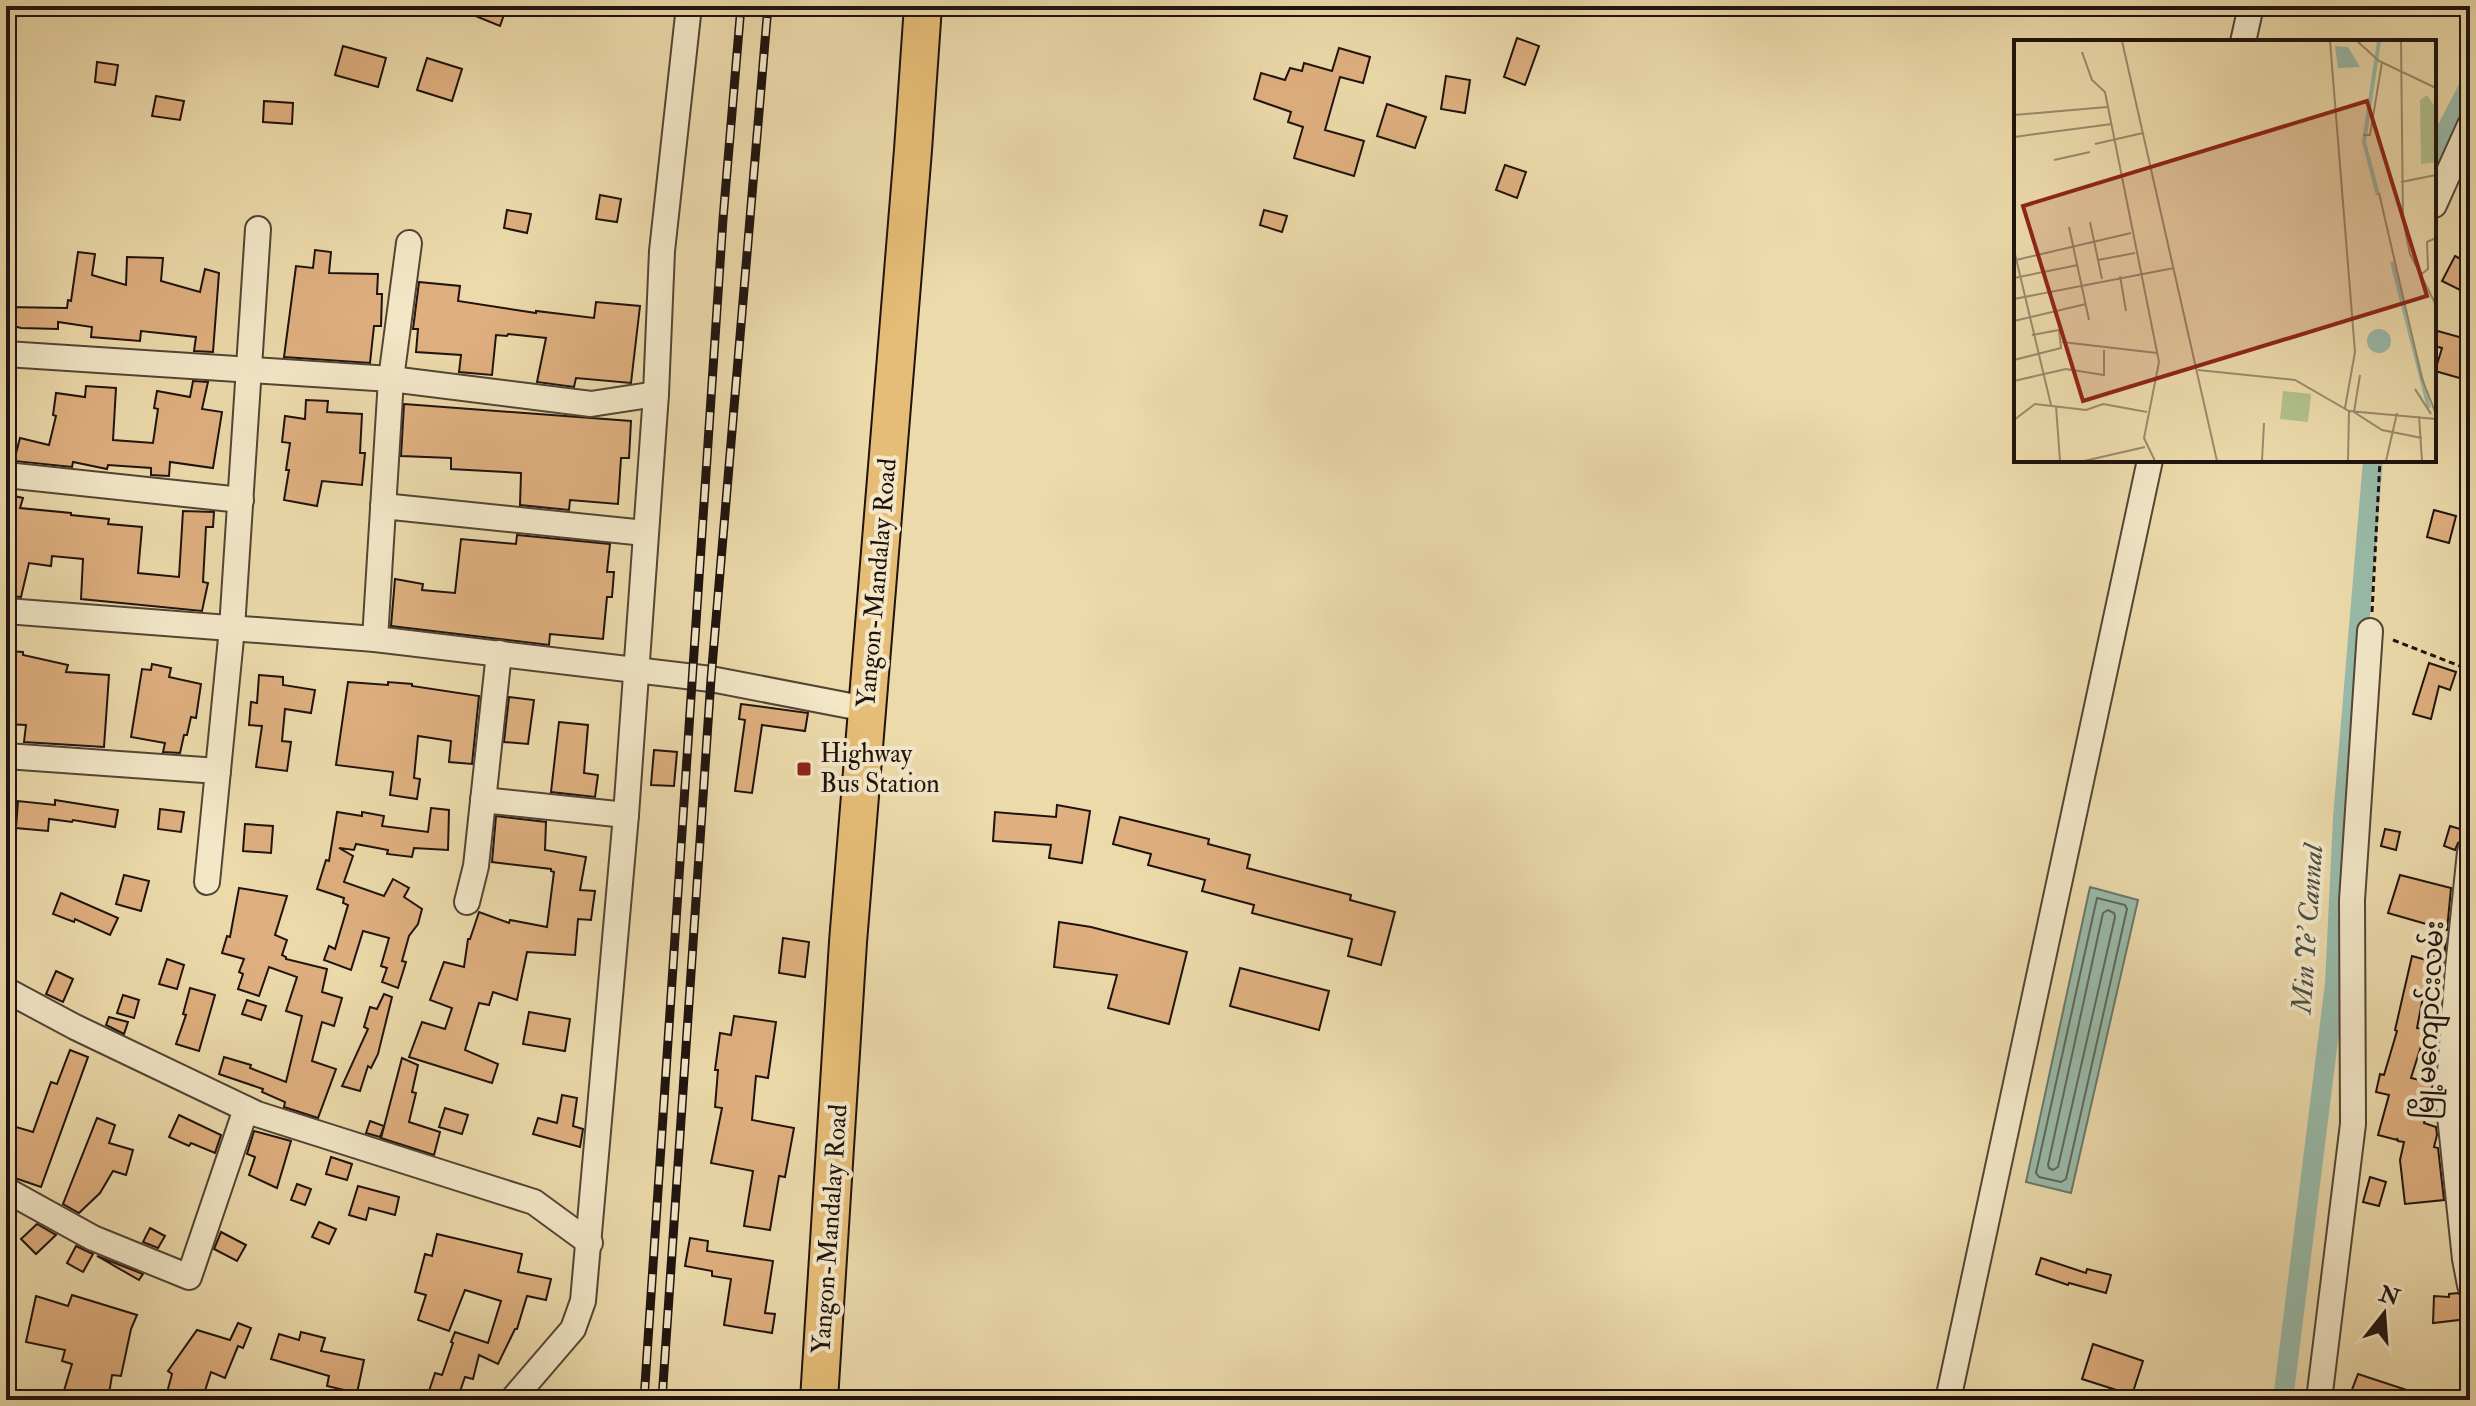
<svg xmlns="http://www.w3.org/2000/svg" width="2476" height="1406" font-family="'IM FELL Double Pica','Noto Sans Myanmar',serif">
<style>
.water{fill:#9ba;stroke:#68786c;stroke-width:2}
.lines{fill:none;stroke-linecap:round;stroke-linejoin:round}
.shore{stroke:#5c675c;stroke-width:2}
.canal{stroke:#9ba;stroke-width:20}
.building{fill:#dfaf7f;stroke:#1e130e;stroke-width:2}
.minor-casing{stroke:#524535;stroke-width:28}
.highway-casing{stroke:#1e130e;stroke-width:40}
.path{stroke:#1e130e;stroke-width:3;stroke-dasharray:6 4;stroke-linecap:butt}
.minor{stroke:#f3e7c8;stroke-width:24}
.highway{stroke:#e6bd76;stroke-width:36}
.rail-casing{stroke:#1e130e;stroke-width:9}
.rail{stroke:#f3e7c8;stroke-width:6;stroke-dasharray:18;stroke-linecap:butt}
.poi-dot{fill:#8f2418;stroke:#f3e7c8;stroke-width:3}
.labels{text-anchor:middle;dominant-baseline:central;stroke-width:8;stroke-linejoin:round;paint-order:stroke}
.street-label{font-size:26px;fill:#1e130e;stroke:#f3e7c8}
.poi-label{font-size:26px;fill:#1e130e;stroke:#f3e7c8;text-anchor:start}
.water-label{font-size:28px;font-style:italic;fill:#494e45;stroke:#f3e7c8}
.inset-river{fill:none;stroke:#9ba;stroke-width:4}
.inset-road{fill:none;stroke:#9a8a6c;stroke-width:2}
.view{fill:#8f2418;fill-opacity:0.15;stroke:#8f2418;stroke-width:4}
.inset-edge{fill:none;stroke:#1e130e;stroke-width:4}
</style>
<rect width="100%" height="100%" fill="#ecdaab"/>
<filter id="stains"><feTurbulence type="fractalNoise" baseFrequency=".0025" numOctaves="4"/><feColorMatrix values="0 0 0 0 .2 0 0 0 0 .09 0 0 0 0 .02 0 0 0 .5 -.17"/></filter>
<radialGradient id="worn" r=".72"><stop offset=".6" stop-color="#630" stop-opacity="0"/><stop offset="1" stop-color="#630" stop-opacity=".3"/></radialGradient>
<polygon class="water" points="2090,887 2138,900 2071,1193 2026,1182"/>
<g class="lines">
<g class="shore">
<polygon points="2097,898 2125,905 2127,909 2066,1179 2061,1182 2039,1177 2036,1173"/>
<polygon points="2108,910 2114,913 2115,917 2058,1167 2053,1170 2049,1168 2048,1165 2103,913"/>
</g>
<g class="canal">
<polyline points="2434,154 2470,85"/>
<polyline points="2283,1400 2335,984 2343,818 2373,460"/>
</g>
</g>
<g class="building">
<polygon points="451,6 507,6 500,26"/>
<polygon points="1517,38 1539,46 1525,85 1504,77"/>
<polygon points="343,46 386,58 378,87 335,75"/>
<polygon points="1339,48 1370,57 1363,83 1340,77 1325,130 1364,141 1354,176 1294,158 1303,127 1288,122 1291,112 1254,99 1261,73 1285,80 1290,68 1302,71 1304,63 1332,71"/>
<polygon points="427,58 462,69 452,101 417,90"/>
<polygon points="97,62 118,65 115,85 95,82"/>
<polygon points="1446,76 1470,80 1465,113 1441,109"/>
<polygon points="156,96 184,101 180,120 152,116"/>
<polygon points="264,101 293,103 292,124 263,122"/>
<polygon points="1387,104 1426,117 1415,148 1377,136"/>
<polygon points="1505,165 1526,172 1517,198 1496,190"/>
<polygon points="600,195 621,199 617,222 596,219"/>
<polygon points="507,210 531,214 527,233 504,228"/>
<polygon points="1264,210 1287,216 1282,232 1260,225"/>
<polygon points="315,250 331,252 329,273 378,274 377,294 382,294 381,326 374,326 370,363 284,357 296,266 313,268"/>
<polygon points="78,252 95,254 92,275 126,285 127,257 163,258 161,281 200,292 205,269 219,273 213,352 194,351 196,337 141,331 140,341 91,337 92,327 58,322 58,329 21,328 6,324 6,307 67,308 68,300 71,301"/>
<polygon points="2455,256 2470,264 2470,295 2442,281"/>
<polygon points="419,282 460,286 458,301 536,313 536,311 594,318 596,302 640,306 631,383 576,378 574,387 537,382 546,338 508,334 507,336 496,335 492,375 459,372 461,355 416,352 418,329 413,329"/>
<polygon points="2434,330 2470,340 2470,381 2435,371 2442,348 2434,346"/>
<polygon points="193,381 208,382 202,409 222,412 213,468 170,462 169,476 151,475 151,468 108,465 107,469 73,462 72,467 14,461 20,438 49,445 56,416 53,415 56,393 85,397 86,386 116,388 113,440 153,443 158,409 154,408 157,391 190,397"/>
<polygon points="306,400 328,401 327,412 362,414 360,453 365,453 362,485 322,481 317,506 284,500 289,470 286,470 290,443 282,442 285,416 305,419"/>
<polygon points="404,404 631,421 629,458 621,458 618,504 570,500 569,510 520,505 521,473 451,469 451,458 401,456"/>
<polygon points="6,494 23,498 20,508 71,513 71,515 109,519 108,524 142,527 138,573 179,577 183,511 214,512 213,527 206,527 203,582 208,583 202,611 81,599 83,559 52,556 51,566 29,563 21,597 6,596 8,540 6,540"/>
<polygon points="2434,510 2456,516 2449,543 2427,537"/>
<polygon points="517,535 610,544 607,572 614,572 612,597 607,597 603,639 550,634 549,645 391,626 395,579 423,584 422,590 455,593 461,539 516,544"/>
<polygon points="6,651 23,652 23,655 68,665 66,672 109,675 104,747 24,742 26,725 6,724"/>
<polygon points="2429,663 2456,672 2450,690 2439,686 2431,719 2413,714"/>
<polygon points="152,664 171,668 169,677 201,684 196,718 191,717 187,735 184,735 180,753 163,752 165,743 131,737 142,669 151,670"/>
<polygon points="259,675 283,677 283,685 315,690 311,713 285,709 282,741 291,742 287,771 256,767 262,726 249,725 251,702 257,703"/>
<polygon points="348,682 388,685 388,682 412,684 412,686 479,696 472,764 449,762 451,741 418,736 414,778 420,779 417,799 390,795 393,772 336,765"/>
<polygon points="509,697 534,700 528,744 504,742"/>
<polygon points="741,704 808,713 805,731 762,725 752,793 735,791 745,720 739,719"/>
<polygon points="559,722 588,725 584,773 598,775 595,797 551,792"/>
<polygon points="654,750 677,752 674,786 651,785"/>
<polygon points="55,800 118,810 115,827 73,820 72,822 49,819 48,831 16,828 18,801 55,805"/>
<polygon points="1057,805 1090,811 1082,863 1049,858 1051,845 993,841 995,812 1056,817"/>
<polygon points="431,808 449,810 448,850 414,848 412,857 387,854 388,850 356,844 354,850 339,848 353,856 344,882 384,896 393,879 409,888 404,897 422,909 418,924 409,936 402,961 406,962 398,988 382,982 387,968 381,966 389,938 363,931 351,970 324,960 329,946 335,949 348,905 343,903 344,898 317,889 326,860 329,861 337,812 362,816 362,812 384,816 382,826 428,832"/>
<polygon points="160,809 184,812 181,832 158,829"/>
<polygon points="496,816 546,822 545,850 586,857 580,890 595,891 591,920 578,919 575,955 527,952 517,1000 493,992 489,1005 479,1003 465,1050 498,1064 492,1083 409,1057 422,1022 445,1029 452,1008 430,1000 444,962 464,967 468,939 470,939 479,912 509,923 510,920 547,927 554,872 551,871 551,869 492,862"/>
<polygon points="1120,817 1209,839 1208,844 1250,855 1247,868 1351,895 1350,900 1395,912 1381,965 1348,956 1352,939 1252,913 1254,905 1202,891 1205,880 1148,865 1151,854 1113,844"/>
<polygon points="245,824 273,826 271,853 243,851"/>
<polygon points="2450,826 2470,832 2469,837 2458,843 2455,850 2444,846"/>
<polygon points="2385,829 2400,832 2396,850 2381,846"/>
<polygon points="124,875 149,881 141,911 116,904"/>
<polygon points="2400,875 2451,888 2447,930 2388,913"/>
<polygon points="239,888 287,896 275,935 287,940 282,955 286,957 286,959 327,969 322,992 342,998 334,1026 322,1022 312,1061 336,1069 318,1118 284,1107 285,1102 262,1092 263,1089 219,1074 224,1057 251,1065 250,1068 286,1082 302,1016 286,1011 297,977 269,967 259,996 238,989 243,974 239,972 244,959 222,953 227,936 230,937"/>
<polygon points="61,893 118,918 110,935 75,919 74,922 53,914"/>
<polygon points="1059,922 1091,927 1187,952 1169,1024 1108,1008 1117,975 1054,967"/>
<polygon points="2439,937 2446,939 2443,968 2431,965"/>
<polygon points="783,938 809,942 805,977 779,973"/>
<polygon points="2412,956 2430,961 2417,1028 2426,1030 2411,1078 2433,1083 2424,1123 2436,1127 2437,1135 2434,1147 2438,1148 2444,1200 2405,1204 2400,1160 2404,1142 2398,1141 2397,1138 2397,1140 2378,1135 2389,1095 2376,1092 2380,1074 2384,1075 2397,1031 2395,1030"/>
<polygon points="167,959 184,965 177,989 159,984"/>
<polygon points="1240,968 1329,991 1319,1030 1230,1006"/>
<polygon points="56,971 73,979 63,1002 46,994"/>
<polygon points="190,988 215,995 199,1051 176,1044 186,1015 183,1014"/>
<polygon points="384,994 392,997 378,1054 371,1068 368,1066 360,1091 342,1086 368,1029 364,1027 370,1007 377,1009"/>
<polygon points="123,995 139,1000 134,1018 117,1013"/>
<polygon points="247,1000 266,1006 261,1020 242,1014"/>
<polygon points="529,1012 570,1019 565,1051 523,1044"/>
<polygon points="734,1016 776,1022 768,1078 756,1076 752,1120 794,1128 785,1177 779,1176 770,1230 744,1226 753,1171 711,1163 722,1108 715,1107 718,1070 715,1070 720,1033 731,1035"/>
<polygon points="109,1017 128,1022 124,1034 106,1025"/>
<polygon points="70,1050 88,1057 41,1187 6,1175 6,1124 33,1132 51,1082 57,1084"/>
<polygon points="402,1058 418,1065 412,1092 416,1093 409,1122 440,1132 434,1155 381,1138"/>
<polygon points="562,1095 577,1098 573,1126 583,1129 580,1147 533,1134 538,1118 557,1123"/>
<polygon points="445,1108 468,1115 462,1134 439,1127"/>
<polygon points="179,1115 221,1135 215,1153 191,1143 189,1146 169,1137"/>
<polygon points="97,1118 115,1125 109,1143 133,1150 126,1175 113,1171 100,1193 79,1213 63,1204"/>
<polygon points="370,1121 384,1126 380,1137 366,1133"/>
<polygon points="254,1131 291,1141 277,1188 249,1175 255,1157 247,1154"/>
<polygon points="331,1157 352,1164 347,1180 326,1174"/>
<polygon points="2370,1177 2386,1182 2379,1206 2363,1202"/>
<polygon points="297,1184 311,1189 305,1205 291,1200"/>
<polygon points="358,1186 399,1197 395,1215 369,1208 366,1220 349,1215"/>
<polygon points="319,1222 336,1229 329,1244 312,1237"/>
<polygon points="37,1224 56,1235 36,1254 21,1239"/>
<polygon points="150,1228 165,1236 158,1248 143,1242"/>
<polygon points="221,1232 246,1245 237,1261 214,1249"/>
<polygon points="437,1234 522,1254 518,1272 551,1279 546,1300 527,1296 517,1329 515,1329 498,1364 479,1355 473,1379 465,1377 457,1400 446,1400 428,1394 435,1373 442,1375 453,1343 451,1342 455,1332 488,1343 501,1301 465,1290 449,1331 418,1320 426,1295 415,1292 425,1254 432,1256"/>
<polygon points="690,1238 708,1241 707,1251 773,1261 765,1313 775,1314 772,1333 724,1325 731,1279 712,1276 712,1271 685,1266"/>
<polygon points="76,1246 93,1254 83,1272 67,1263"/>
<polygon points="97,1256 143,1274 139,1280"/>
<polygon points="2041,1258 2086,1273 2087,1269 2111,1275 2106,1293 2069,1283 2068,1285 2036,1274"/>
<polygon points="2458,1293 2465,1299 2467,1319 2433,1323 2434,1296 2449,1297 2449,1294"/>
<polygon points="72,1295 137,1315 131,1329 121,1376 112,1375 108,1400 63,1394 72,1364 62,1361 65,1350 26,1342 36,1296 68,1306"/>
<polygon points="238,1323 251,1328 243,1348 238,1346 225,1378 211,1372 203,1397 186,1391 183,1400 165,1400 172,1374 168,1371 197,1330 230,1340"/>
<polygon points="301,1332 325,1338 321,1351 364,1360 357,1393 327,1386 329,1376 271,1359 279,1334 299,1340"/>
<polygon points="2093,1344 2143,1361 2132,1395 2082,1379"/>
<polygon points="2358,1374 2428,1397 2428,1400 2365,1400 2350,1395"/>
</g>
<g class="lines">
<g class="minor-casing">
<g id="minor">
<polyline points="2243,42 2251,6"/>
<polyline points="2434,205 2470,125"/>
<polyline points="6,354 391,379 591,404 656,394"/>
<polyline points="6,475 241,500"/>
<polyline points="383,506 645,533"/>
<polyline points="6,611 375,639 711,679 866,709"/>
<polyline points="375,639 391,379 409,243"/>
<polyline points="6,756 218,771"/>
<polyline points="483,800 626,815"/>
<polyline points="2470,852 2458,968 2448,1097 2465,1259 2470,1285"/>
<polyline points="207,882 232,628 258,229"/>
<polyline points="467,902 476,866 499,653"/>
<polyline points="6,990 75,1027 257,1114 534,1202 590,1243"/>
<polyline points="6,1190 93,1238 189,1277 246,1109"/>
<polyline points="512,1400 573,1329 583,1301 626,815 656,394 662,251 689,6"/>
<polyline points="1948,1400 2150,460"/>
<polyline points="2319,1400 2353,1124 2352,900 2370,631"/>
</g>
</g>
<g class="highway-casing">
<polyline id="highway" points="819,1400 848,942 913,150 923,6"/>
</g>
<g class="path">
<polyline points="2372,612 2380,460"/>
<polyline points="2393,640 2470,670"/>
</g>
<use href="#minor" class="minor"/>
<use href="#highway" class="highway"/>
<g class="rail-casing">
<g id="rail">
<polyline points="644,1400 723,219 741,6"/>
<polyline points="662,1400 711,679 768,6"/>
</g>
</g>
<use href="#rail" class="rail"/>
</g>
<rect class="poi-dot" x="796" y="761" width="16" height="16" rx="4"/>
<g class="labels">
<g class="street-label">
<text transform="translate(877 583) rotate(-85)">Yangon-Mandalay Road</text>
<text transform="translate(2430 1020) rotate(-87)">မြို့မကျောင်းလမ်း</text>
<text transform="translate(830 1229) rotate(-86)">Yangon-Mandalay Road</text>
</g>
<g class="poi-label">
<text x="820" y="754">Highway<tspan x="820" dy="30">Bus Station</tspan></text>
</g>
<g class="water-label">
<text transform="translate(2308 929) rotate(-86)">Min Ye' Cannal</text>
</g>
</g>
<g transform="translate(2014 40)">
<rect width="422" height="422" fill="#ecdaab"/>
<path d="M413 55 422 68V122L407 124 406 60ZM269 351 297 354 294 382 266 379Z" fill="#b2c18d"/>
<path d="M321 6 334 7 346 27 324 28ZM353 301a12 12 0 1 1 24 0a12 12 0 1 1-24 0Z" fill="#9ba"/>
<path class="inset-river" d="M364 155 350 102 365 1M378 222 415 368"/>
<path class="inset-road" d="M108 1 203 421M316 1 341 312 331 368M343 1 365 21 422 48M387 1 389 180 396 214 422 265M68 12 78 40 91 52 145 322 130 398 141 421M0 75 93 67M349 95H356L368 22M0 97 98 84M81 104 129 93M40 120 76 112M387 142 422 135M365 153 408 339 422 374M76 182 88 239M55 187 75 280M0 210 37 365M2 220 117 193M84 220 121 213M106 236 112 271M405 236 414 229 413 202 422 198M0 238 64 225M0 259 160 228M0 281 72 264M48 302 143 313M0 320 47 308 45 290 18 295M184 330 281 340 335 371 422 379M346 335 340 372 368 390 408 398M0 341 52 329 90 335V310M401 349 417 374M42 366 46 421M405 376 408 421M0 380 21 364 72 370 89 364 133 372M70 421 131 407M248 421 250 383M334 421 335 371M372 421 383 373"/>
<path class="view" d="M353 61 413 256 69 361 9 166Z"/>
<rect width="422" height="422" class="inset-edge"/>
</g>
<rect width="2476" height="1406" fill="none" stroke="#ecdaab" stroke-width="32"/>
<rect x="8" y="8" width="2460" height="1390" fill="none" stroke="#1e130e" stroke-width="4"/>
<rect x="16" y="16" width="2444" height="1374" fill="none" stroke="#1e130e" stroke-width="2"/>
<g transform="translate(2384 1314) rotate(17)" stroke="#f3e7c8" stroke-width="6" paint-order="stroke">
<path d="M0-6L14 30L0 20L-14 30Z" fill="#1e130e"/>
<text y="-12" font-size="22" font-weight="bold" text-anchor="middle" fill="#1e130e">N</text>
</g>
<rect width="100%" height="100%" filter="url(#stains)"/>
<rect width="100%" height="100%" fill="url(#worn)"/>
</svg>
